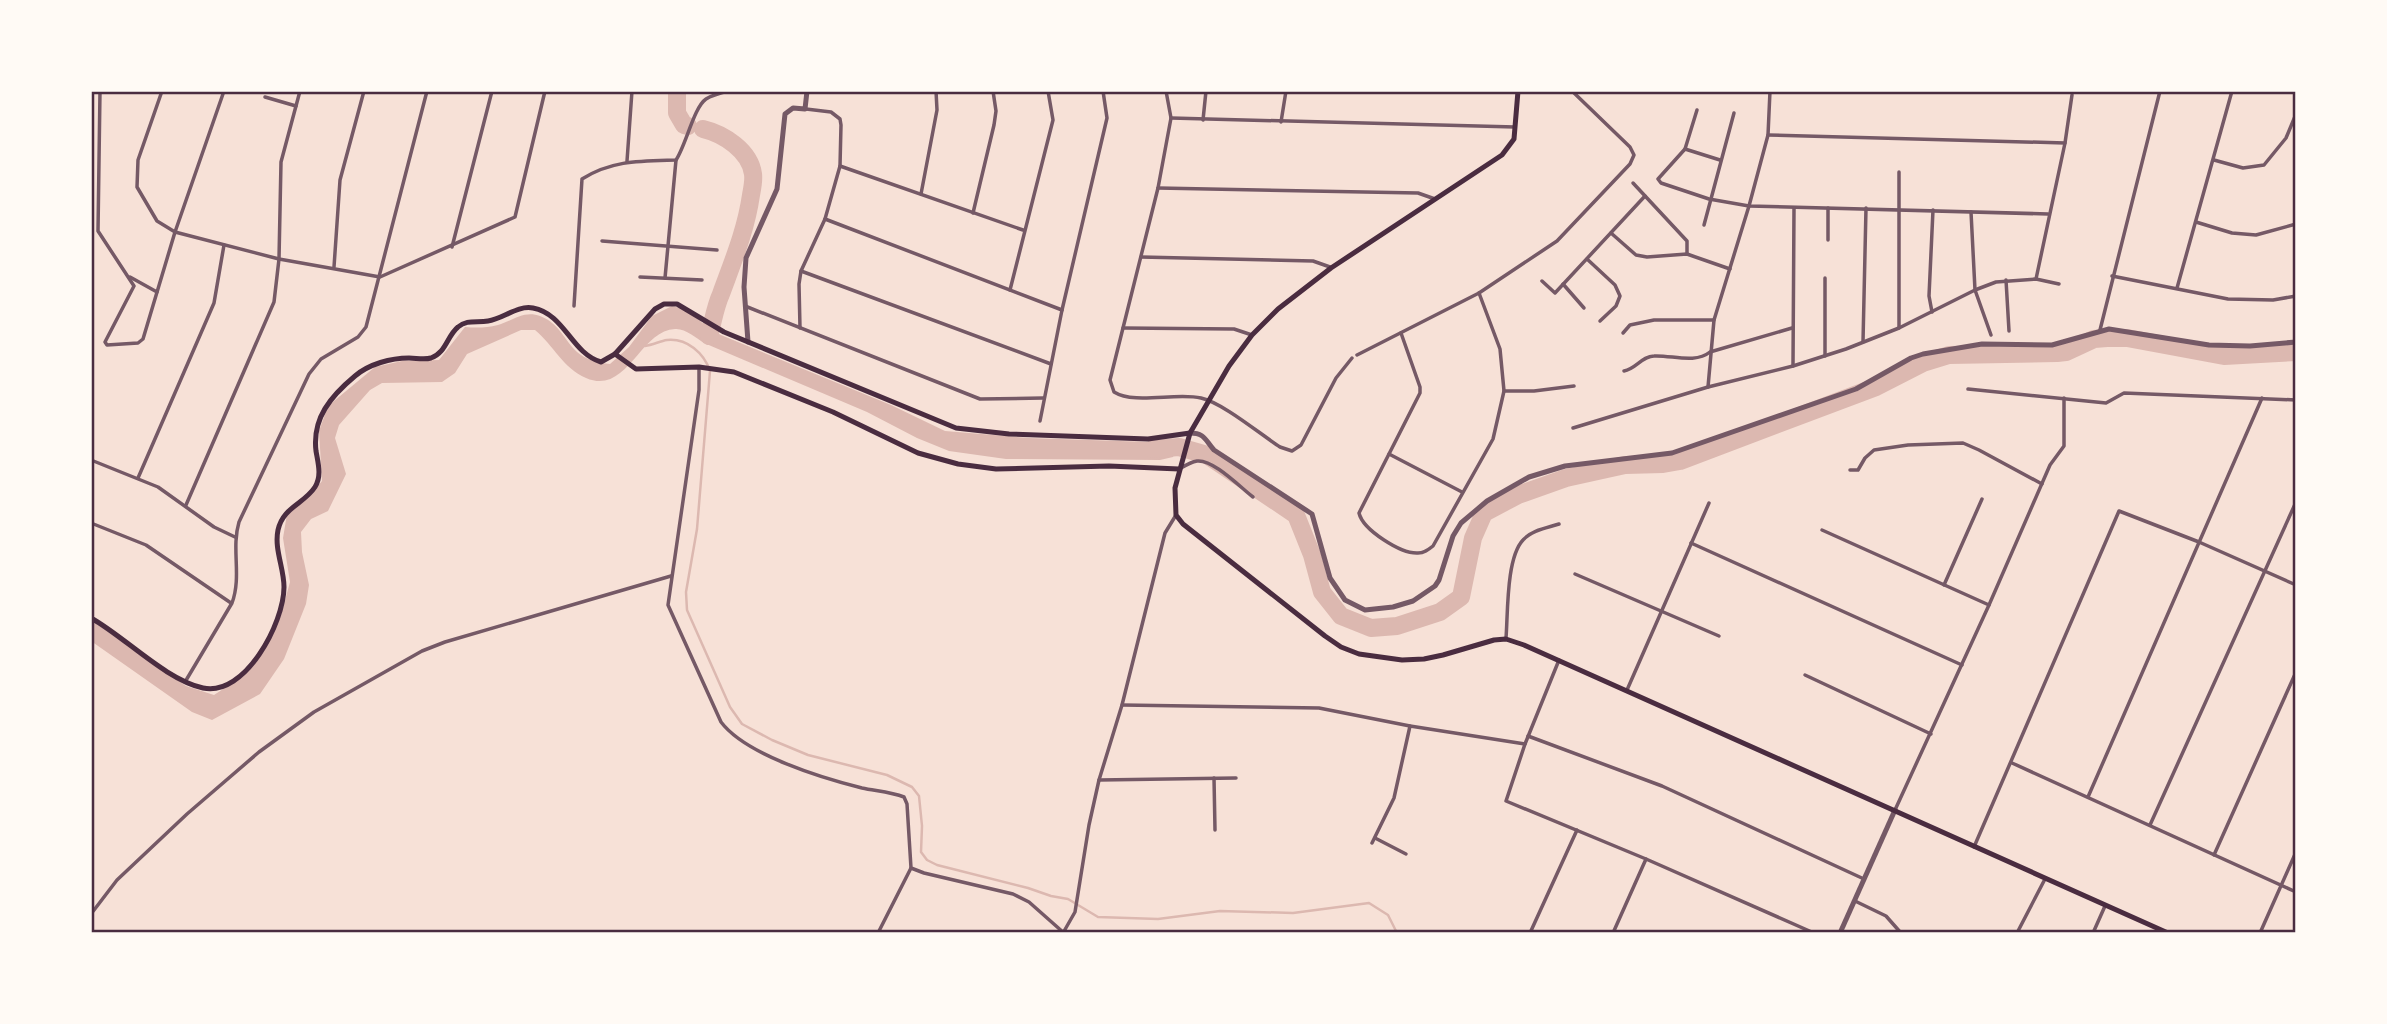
<svg xmlns="http://www.w3.org/2000/svg" width="2387" height="1024" font-family="Jost,sans-serif">
<style>
.water{fill:#dcb8b0}
.lines{fill:none;stroke-linecap:round;stroke-linejoin:round}
.stream{stroke:#dcb8b0;stroke-width:2.5}
.river{stroke:#dcb8b0;stroke-width:18}
.minor{stroke:#755966;stroke-width:3.5}
.tertiary{stroke:#755966;stroke-width:5}
.secondary{stroke:#4a2c40;stroke-width:5}
.neatline{fill:none;stroke:#4a2c40;stroke-width:2.5}
</style>
<rect width="100%" height="100%" fill="#f7e1d7"/>
<path class="water" d="M672 306 688 310 708 328 721 335 891 405 945 431 1029 438 1150 442 1175 440 1178 442 1173 457 1160 460 1006 459 949 451 917 438 867 412 704 343C696 338 685 328 675 329 640 330 627 396 586 378 563 368 554 346 535 330H521L467 354 455 373 442 382 382 383 370 390 339 425 335 438 346 474 328 511 311 519 301 532 302 552 309 585 306 604 284 659 260 694 212 720 192 712 91 641V620L186 686 214 695 243 676 281 615 290 582 283 538 287 514 310 495 322 481 319 431 328 406 375 367 402 361 439 360 465 327C476 328 486 328 498 325 512 321 524 310 540 316 571 328 563 360 610 364L629 347 652 316Z"/>
<g class="lines">
<path class="stream" d="M645 346C653 345 660 341 667 340 687 338 704 353 710 371L697 529 686 592 687 610 730 707 742 724 772 740 808 755 887 775 912 787 919 796 922 826 921 852 927 860 937 865 1028 888 1051 896 1068 899 1098 917 1158 919 1220 911 1293 913 1369 903 1388 915 1397 933"/>
<g class="river">
<polyline points="677,91 677,113 684,125 688,126"/>
<path d="M703 129C724 134 750 151 753 174 754 181 752 189 751 195 746 230 733 261 721 294 715 307 713 322 709 336"/>
<polyline points="1153,449 1179,447 1207,455 1296,515 1312,555 1322,592 1341,616 1371,628 1397,626 1440,612 1461,597 1473,538 1484,513 1518,495 1566,478 1625,465 1663,464 1680,461 1876,387 1923,363 1949,355 2057,353 2066,352 2094,339 2107,338 2127,338 2224,356 2296,352"/>
</g>
<g class="minor">
<polyline points="100,91 98,231 134,286 105,342 107,345 138,343 143,339 175,232 224,91"/>
<polyline points="162,91 138,160 137,187 157,221 175,232 279,259 380,277 515,217 545,91"/>
<path d="M1166 91 1171 118 1158 188 1110 380 1114 392C1135 405 1176 392 1201 398 1223 403 1260 434 1280 447L1292 451 1301 445 1336 378 1352 358"/>
<polyline points="265,97 296,106"/>
<polyline points="1171,118 1515,127"/>
<polyline points="1203,120 1206,91"/>
<polyline points="1281,122 1286,91"/>
<polyline points="1768,135 2065,143"/>
<polyline points="1685,149 1697,110"/>
<polyline points="1720,160 1685,149 1658,179 1661,183 1709,199 1749,206 2048,214"/>
<polyline points="2214,160 2243,168 2264,165 2286,138 2296,114"/>
<polyline points="627,161 632,91"/>
<polyline points="840,166 1023,230"/>
<polyline points="1633,183 1687,241 1687,254"/>
<polyline points="1158,188 1418,193 1435,199"/>
<polyline points="921,194 937,110 936,91"/>
<polyline points="1828,208 1828,240"/>
<polyline points="1971,212 1975,290 1991,335"/>
<polyline points="973,213 994,125 996,111 993,91"/>
<polyline points="825,219 1062,310"/>
<polyline points="2196,222 2232,233 2256,235 2296,224"/>
<polyline points="1704,225 1734,113"/>
<polyline points="1611,233 1636,255 1647,257 1687,254 1730,269"/>
<polyline points="602,241 717,250"/>
<polyline points="452,247 492,91"/>
<polyline points="1141,257 1313,261 1330,267"/>
<polyline points="1587,259 1615,285 1620,296 1616,306 1600,321"/>
<polyline points="334,267 340,180 364,91"/>
<polyline points="801,271 1051,364"/>
<polyline points="2112,276 2228,299 2273,300 2296,296"/>
<polyline points="130,277 157,292"/>
<polyline points="640,277 702,280"/>
<polyline points="665,278 676,160"/>
<polyline points="2036,279 2065,143 2072,95"/>
<polyline points="2006,280 2009,331"/>
<polyline points="1542,281 1555,293 1645,196"/>
<polyline points="1563,284 1584,308"/>
<polyline points="2177,288 2232,91"/>
<polyline points="1010,290 1053,120 1048,91"/>
<path d="M574 306 582 179C612 160 641 161 676 160 686 145 694 107 706 99 712 95 720 93 728 91"/>
<polyline points="745,306 980,399 1043,398"/>
<polyline points="1932,312 1929,296 1933,210"/>
<polyline points="800,328 799,284 801,271 825,219 840,166 841,125 840,119 831,112 806,109"/>
<polyline points="1123,328 1234,329 1252,335"/>
<polyline points="1899,328 1899,172"/>
<polyline points="2100,330 2160,91"/>
<path d="M1401 333 1420 387V393L1359 513C1363 530 1401 554 1418 553 1424 553 1428 550 1433 546L1493 439 1504 391 1500 349 1479 293"/>
<polyline points="1623,333 1630,325 1654,320 1714,320"/>
<polyline points="1863,342 1866,208"/>
<polyline points="1357,355 1479,293 1557,241 1630,164 1634,155 1630,147 1572,91"/>
<polyline points="1825,356 1825,278"/>
<polyline points="1793,366 1794,208"/>
<path d="M699 367V390L668 605 721 722C746 755 822 778 862 788 876 791 891 792 904 797L907 804 911 868 924 873 1013 894 1029 902 1064 933"/>
<path d="M1624 371C1636 369 1642 356 1654 356 1672 355 1695 364 1710 352L1792 328"/>
<polyline points="1708,387 1714,320 1749,206 1768,135 1770,91"/>
<polyline points="1968,389 2106,403 2124,393 2296,400"/>
<polyline points="1504,391 1534,391 1574,386"/>
<polyline points="1040,421 1062,310 1107,118 1103,91"/>
<polyline points="1573,428 1708,387 1793,366 1846,349 1899,328 1975,290 1996,282 2036,279 2059,284"/>
<polyline points="1389,454 1462,492"/>
<polyline points="91,460 158,487 214,527 235,537"/>
<path d="M1181 468C1186 465 1191 462 1197 461 1213 459 1240 487 1253 497"/>
<polyline points="1850,470 1858,470 1865,458 1874,450 1908,445 1963,443 1979,450 2042,484"/>
<polyline points="138,478 214,303 224,245"/>
<polyline points="186,505 274,302 279,259 281,162 300,91"/>
<polyline points="91,523 146,545 231,603"/>
<polyline points="1822,530 1989,605"/>
<polyline points="1691,543 1962,665"/>
<polyline points="1575,574 1719,636"/>
<polyline points="1944,585 1982,499"/>
<path d="M1506 638C1508 614 1506 558 1523 540 1532 530 1547 528 1559 524"/>
<polyline points="1559,660 1525,744 1506,801 1646,859 1613,933"/>
<polyline points="1805,675 1931,734"/>
<path d="M185 682 232 603C242 576 231 549 239 522L309 374 321 359 358 337 366 327 427 91"/>
<polyline points="1627,690 1709,503"/>
<polyline points="1122,705 1319,708 1410,726 1525,744"/>
<polyline points="1528,736 1662,786 1864,879"/>
<polyline points="2012,763 2296,892"/>
<polyline points="1214,778 1215,830"/>
<polyline points="1099,780 1236,778"/>
<polyline points="2088,797 2262,398"/>
<polyline points="1895,810 1989,605 2050,465 2064,446 2064,398"/>
<polyline points="2150,825 2296,502"/>
<polyline points="1375,838 1406,854"/>
<polyline points="1372,843 1394,798 1410,726"/>
<polyline points="1974,847 2119,511 2199,542 2296,585"/>
<polyline points="2214,855 2296,672"/>
<polyline points="1646,859 1814,933"/>
<polyline points="1855,901 1886,916 1901,933"/>
<polyline points="91,914 117,880 187,814 259,752 314,712 422,651 445,642 671,576"/>
<polyline points="878,933 911,868"/>
<polyline points="1063,933 1075,912 1089,825 1099,780 1122,705 1165,533 1176,515"/>
<polyline points="1530,933 1577,830"/>
<polyline points="2017,933 2045,879"/>
<polyline points="2093,933 2105,906"/>
<polyline points="2260,933 2296,852"/>
</g>
<g class="tertiary">
<polyline points="748,342 744,287 746,258 777,189 785,114 793,108 805,109 807,91"/>
<path d="M1190 433C1205 433 1205 440 1214 450L1312 514 1330 578 1345 600 1365 610 1393 607 1413 601 1435 586 1439 580 1453 536 1461 523 1487 501 1529 477 1565 466 1672 453 1856 389 1911 358 1923 354 1982 344 2052 345 2109 329 2209 345 2250 346 2296 342"/>
<polyline points="1840,933 1895,810"/>
</g>
<g class="secondary">
<polyline points="1518,91 1514,139 1502,155 1331,268 1278,309 1252,335 1229,366 1190,433 1175,488 1176,515 1183,524 1325,636 1341,647 1359,654 1402,660 1424,659 1443,655 1494,640 1506,639 1524,645 2168,933"/>
<polyline points="615,354 636,369 699,367 734,372 833,412 918,453 958,464 996,469 1109,466 1179,469"/>
<path d="M91 618C125 637 166 680 203 688 245 697 284 623 284 587 284 568 274 549 278 530 283 507 304 504 315 487 322 476 318 463 316 451 312 418 331 396 355 376 369 364 391 358 409 358 416 358 424 360 431 358 446 353 447 336 458 327 467 319 477 323 488 321 503 319 517 305 533 308 565 314 571 353 601 362L615 354 655 309 664 304H677L724 332 956 428 1009 434 1148 439 1190 433"/>
</g>
</g>
<rect width="2387" height="1024" fill="none" stroke="#fffaf5" stroke-width="186"/>
<rect x="93" y="93" width="2201" height="838" class="neatline"/>
</svg>
